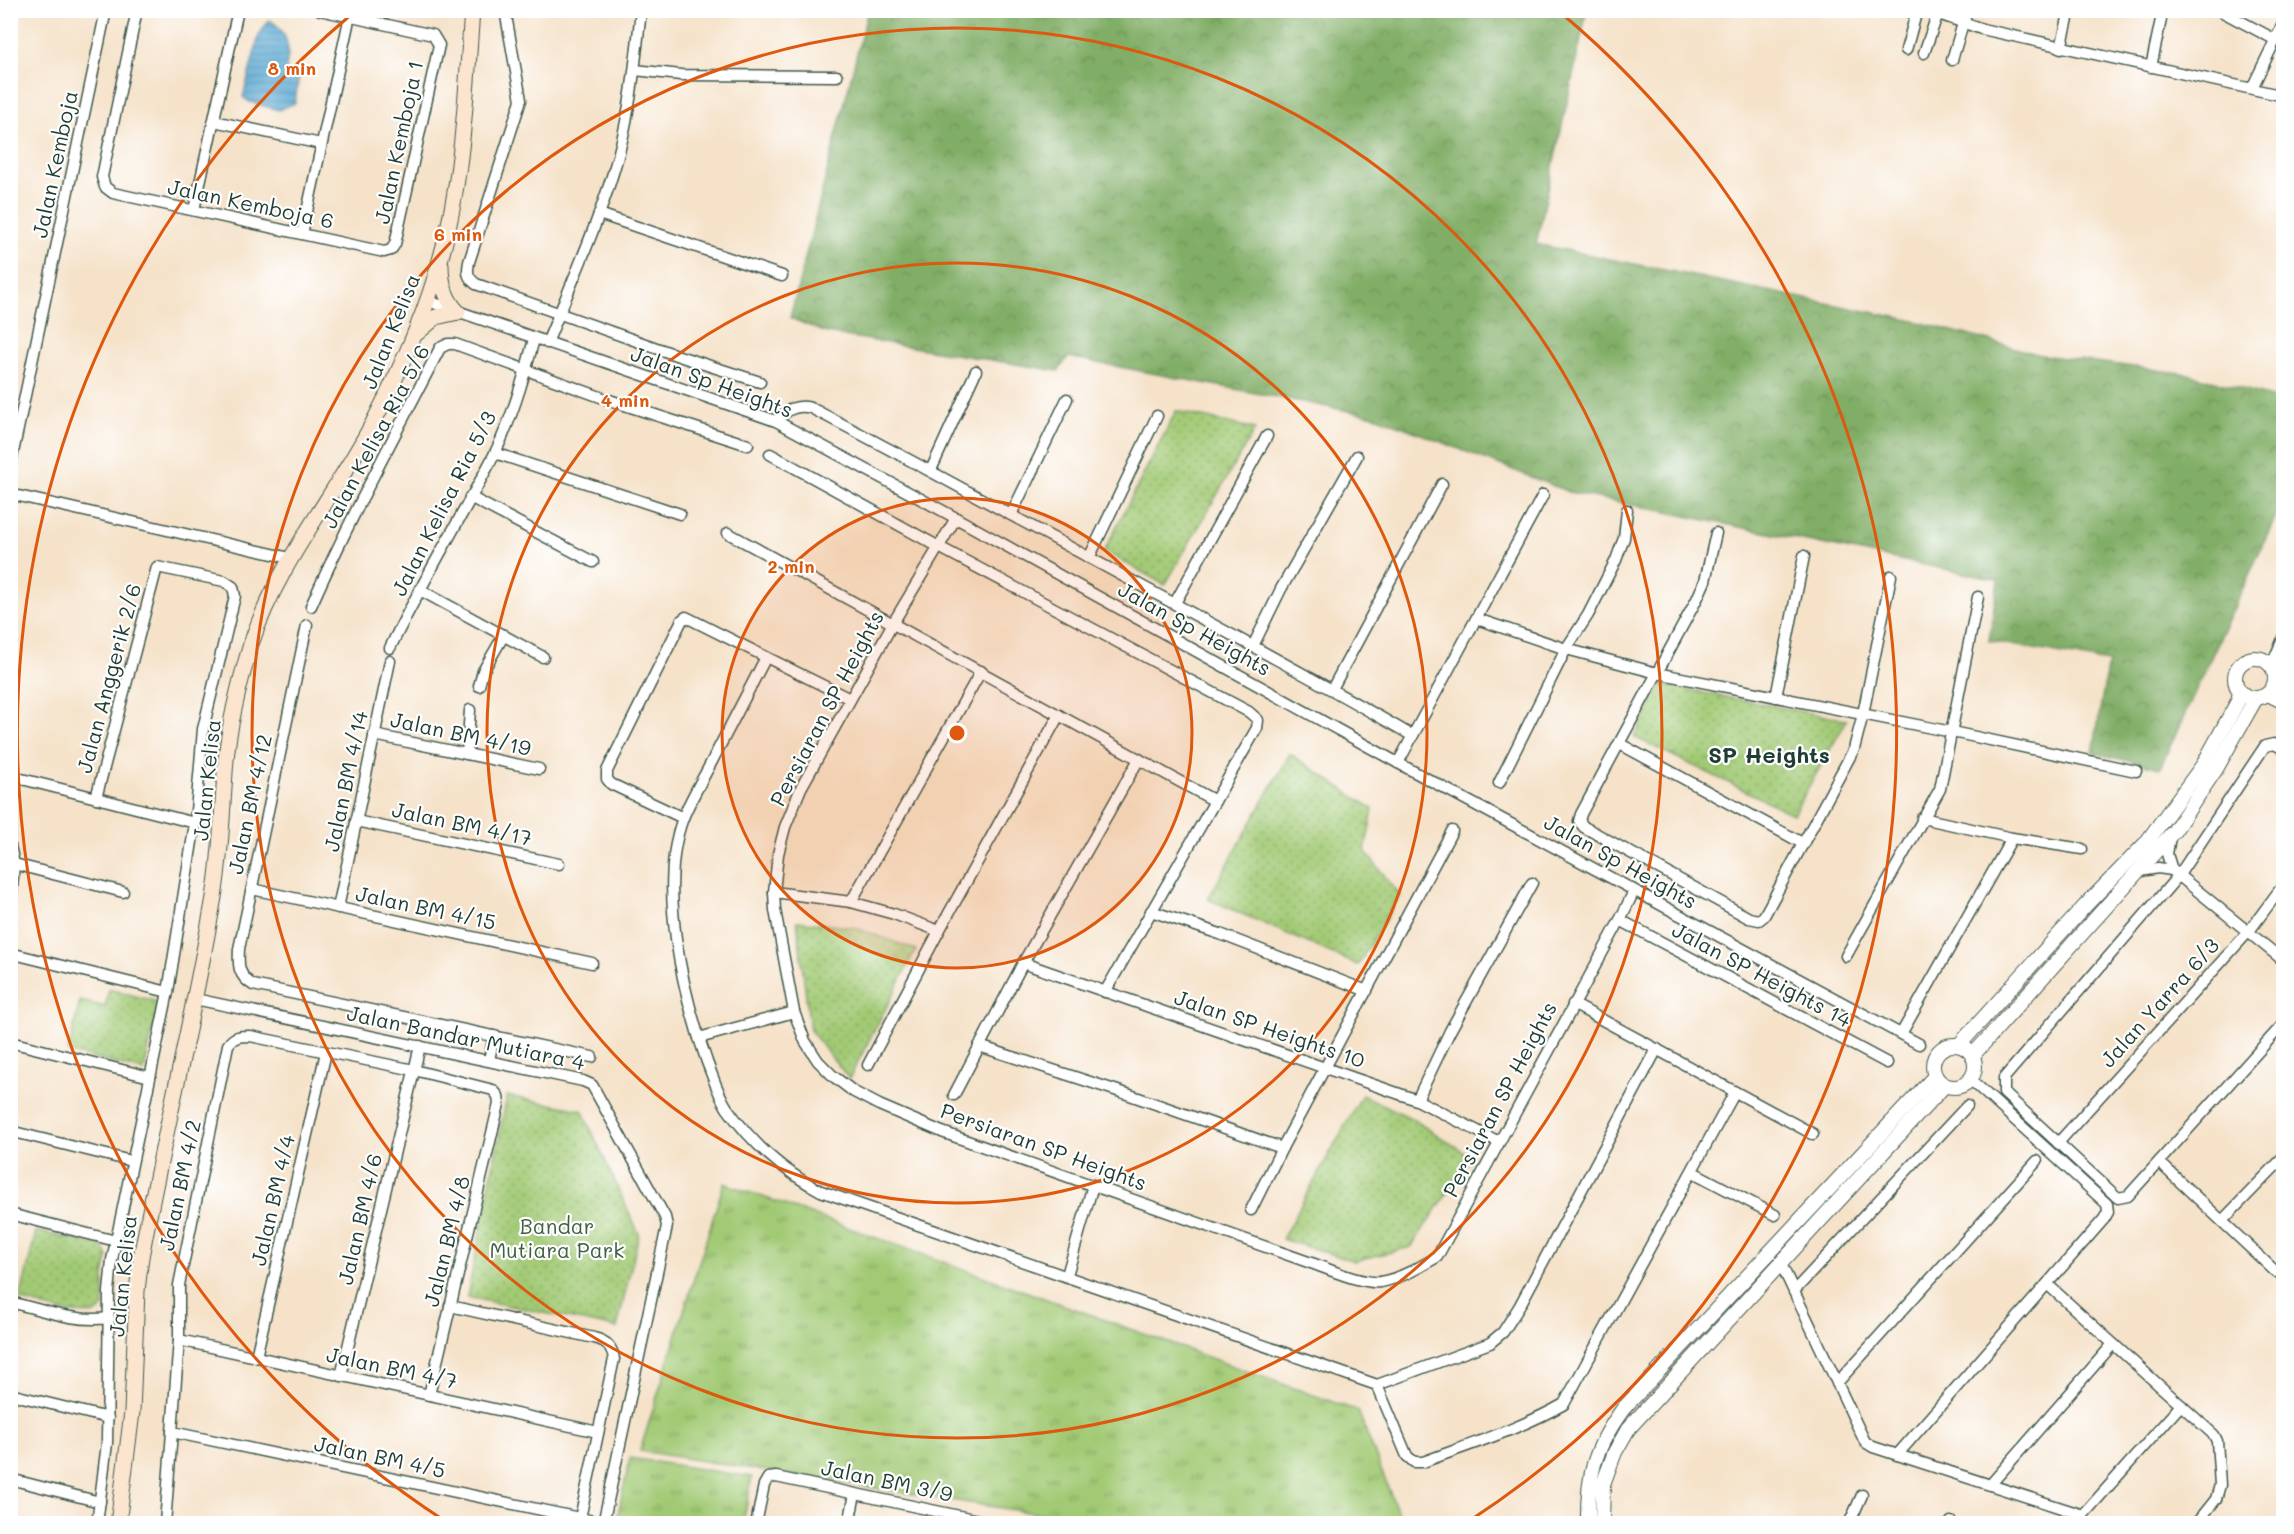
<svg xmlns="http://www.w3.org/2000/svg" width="2294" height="1534" font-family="Mali,sans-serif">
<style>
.grass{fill:url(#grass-tufts);stroke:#608454;stroke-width:1.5}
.forest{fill:url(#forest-crowns);stroke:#50764d;stroke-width:1.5}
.park{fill:url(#park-dots);stroke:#608454;stroke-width:1.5}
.water{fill:url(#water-rules);stroke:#3c7283;stroke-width:1.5}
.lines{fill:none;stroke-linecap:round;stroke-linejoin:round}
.minor-casing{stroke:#3f564a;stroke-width:13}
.tertiary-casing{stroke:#3f564a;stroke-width:16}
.secondary-casing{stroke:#3f564a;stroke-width:17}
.minor{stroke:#fff;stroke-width:10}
.tertiary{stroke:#fff;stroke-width:14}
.secondary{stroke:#fbe5cf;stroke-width:15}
.ring{fill:none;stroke:#de580e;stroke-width:3}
.labels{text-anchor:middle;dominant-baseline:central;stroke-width:4.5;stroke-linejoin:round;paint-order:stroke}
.street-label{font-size:21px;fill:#1f3d34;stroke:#fff}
.park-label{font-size:21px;fill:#406044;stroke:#fff}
.neighbourhood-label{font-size:22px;font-weight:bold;fill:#1f3d34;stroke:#fff}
.centre{fill:#de580e;stroke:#fff;stroke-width:3}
.ring-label{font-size:18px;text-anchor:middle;font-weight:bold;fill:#de580e;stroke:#fff;stroke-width:4.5;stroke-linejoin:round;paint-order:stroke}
</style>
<defs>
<pattern id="grass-tufts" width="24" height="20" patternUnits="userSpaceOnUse" patternTransform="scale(1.5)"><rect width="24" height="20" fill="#a2ca75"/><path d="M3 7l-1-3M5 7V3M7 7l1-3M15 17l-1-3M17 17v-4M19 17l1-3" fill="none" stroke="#83a561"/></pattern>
<pattern id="forest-crowns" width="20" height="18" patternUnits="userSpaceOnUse" patternTransform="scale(1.5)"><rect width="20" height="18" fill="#81ae66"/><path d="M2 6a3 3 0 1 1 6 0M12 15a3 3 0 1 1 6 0" fill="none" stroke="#698f55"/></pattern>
<pattern id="park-dots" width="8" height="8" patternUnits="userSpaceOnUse" patternTransform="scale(1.5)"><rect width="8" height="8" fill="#a2ca75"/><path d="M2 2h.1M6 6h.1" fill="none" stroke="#83a561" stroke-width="1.8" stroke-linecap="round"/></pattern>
<pattern id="water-rules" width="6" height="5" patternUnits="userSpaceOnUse" patternTransform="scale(1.5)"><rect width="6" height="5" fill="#58a7d2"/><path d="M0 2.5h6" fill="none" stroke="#4889ab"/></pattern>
</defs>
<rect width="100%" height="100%" fill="#fff"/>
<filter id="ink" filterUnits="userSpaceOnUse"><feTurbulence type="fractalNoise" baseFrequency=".0167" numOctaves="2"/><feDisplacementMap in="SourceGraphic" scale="12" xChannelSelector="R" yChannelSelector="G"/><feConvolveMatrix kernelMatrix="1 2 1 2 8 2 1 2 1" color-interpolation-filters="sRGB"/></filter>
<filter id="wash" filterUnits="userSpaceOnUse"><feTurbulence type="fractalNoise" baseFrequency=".008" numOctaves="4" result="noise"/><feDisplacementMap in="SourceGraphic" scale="24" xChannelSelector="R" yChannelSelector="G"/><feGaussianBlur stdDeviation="1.35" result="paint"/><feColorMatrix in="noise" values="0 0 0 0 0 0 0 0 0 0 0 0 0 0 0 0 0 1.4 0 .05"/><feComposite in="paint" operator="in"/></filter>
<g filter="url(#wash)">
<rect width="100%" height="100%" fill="#f5e2c9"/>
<g class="grass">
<polygon points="724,1183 1358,1411 1402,1523 1097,1523 640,1451"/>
<polygon points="630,1458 752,1477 743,1523 616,1523"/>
</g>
<polygon class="forest" points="868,10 1587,11 1536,244 1915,321 2041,355 2188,374 2283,400 2283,501 2160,768 2093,753 2108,662 1989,641 1998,580 1569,492 1375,416 1068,357 1058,371 827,333 790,318"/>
<g class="park">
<polygon points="1176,411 1255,429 1165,585 1104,551"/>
<polygon points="1662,685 1847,720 1793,814 1634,737"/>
<polygon points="1290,754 1373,809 1365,851 1400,895 1358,965 1208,899"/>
<polygon points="797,921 857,928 916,950 849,1079 810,1030"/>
<polygon points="109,989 159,1002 144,1071 68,1052 80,1001 105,1007"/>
<polygon points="1362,1095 1409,1117 1472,1157 1411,1247 1354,1261 1282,1239"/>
<polygon points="507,1096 582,1110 639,1234 617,1328 467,1297"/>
<polygon points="36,1231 103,1246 108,1257 104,1275 104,1307 95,1314 67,1313 20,1300"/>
</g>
<path class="water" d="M269 20C281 26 288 38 288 53 288 60 285 65 287 73L299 75 295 103 279 110 250 102 243 97 259 35Z"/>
</g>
<g filter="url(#ink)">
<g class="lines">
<g class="minor-casing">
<g id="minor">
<polyline points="137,10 102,177 105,187 113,193 384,252 391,250 395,244 439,45 433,35 320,10"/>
<path d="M505 10 521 100 469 262C467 272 467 277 476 284L679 356 760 382"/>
<polyline points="1927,10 1982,29 2284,96"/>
<polyline points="2219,10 2274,39"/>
<polyline points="2061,48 2070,10"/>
<polyline points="1906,50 1917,10"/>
<polyline points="1924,53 1939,10"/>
<polyline points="1952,60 1967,10"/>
<polyline points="2151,67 2163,10"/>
<polyline points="635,70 681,75 837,76"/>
<polyline points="2252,88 2284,22"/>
<polyline points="214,121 321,144"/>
<polyline points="194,210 238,10"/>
<polyline points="599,214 782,276"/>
<polyline points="302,234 351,11"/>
<polyline points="428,301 776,421 956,518 1398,763 1919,1044"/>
<path d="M547 343C570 287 595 231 613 173 630 120 635 65 641 10"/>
<path d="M776 421C787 410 795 404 811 408 904 456 996 507 1088 557 1196 616 1305 673 1411 735"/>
<polyline points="495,453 680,514"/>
<polyline points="770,454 939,547 1249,712 1258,720 1257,728 1105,992"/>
<polyline points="10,467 106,10"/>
<polyline points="931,470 976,371"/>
<polyline points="10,494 290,558"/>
<polyline points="470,497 593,562"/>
<polyline points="1011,515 1067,399"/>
<path d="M956 518 893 623 801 788 785 827 778 854 774 892 775 910 794 1012 805 1041 818 1061 833 1076 854 1092 879 1105 942 1132 1311 1263C1329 1269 1361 1284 1380 1282 1400 1279 1420 1267 1437 1257L1620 920 1634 891"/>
<polyline points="728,533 1215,801"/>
<polyline points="1716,533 1705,581 1697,599 1581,814 1579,821 1584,827 1749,918 1759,920 1764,916 1854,749 1863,714 1891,576"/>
<polyline points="1089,558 1157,416"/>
<polyline points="420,590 543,657"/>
<polyline points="1175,603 1267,436"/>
<path d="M311 606C350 518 396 433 440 348L448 344H455L606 399 748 445"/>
<polyline points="1477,619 1566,649 1657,673 1952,732 2136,771"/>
<path d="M307 625 239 949C238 965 238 976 253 985L592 1057"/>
<polyline points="1253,646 1281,589 1357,456"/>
<path d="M390 648C422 582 460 520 494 455 512 419 524 378 534 339"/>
<path d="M766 657C747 693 729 729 710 765 701 782 690 800 683 818 657 887 683 994 707 1062 713 1077 718 1094 727 1108 751 1142 784 1172 821 1191L1377 1385 1490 1343 1503 1332 1519 1307 1657 1049"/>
<polyline points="2271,666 2284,637"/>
<polyline points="479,686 483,671 504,635"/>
<polyline points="1332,689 1442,484"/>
<polyline points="1776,697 1804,556"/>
<polyline points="374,735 539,769"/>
<polyline points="1620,744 1804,844"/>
<polyline points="2284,749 2274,744 2265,746 2179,875 2004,1078 2004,1093 2118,1198 2128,1196 2284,1023"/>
<polyline points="467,754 470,710"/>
<polyline points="1398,763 1543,495"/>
<polyline points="10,776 195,823"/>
<polyline points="1499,783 1566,649 1588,615 1616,560 1624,538 1627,510"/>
<polyline points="96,798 157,567 224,581 233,587 235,596 203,729 195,823 168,992 112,1260 109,1292 107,1443 97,1524"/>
<polyline points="683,818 611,784 607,779 607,771 682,620 686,617 850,699"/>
<polyline points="1922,818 2012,838 2082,849"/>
<polyline points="356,821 559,864"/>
<polyline points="10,846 14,864 10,914"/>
<polyline points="14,864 123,892"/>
<polyline points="2172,870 2284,961"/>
<polyline points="2140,871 2158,868 2172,870 2167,854 2170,837"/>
<polyline points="252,889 592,963"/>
<polyline points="774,892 851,902 894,914 939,931"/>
<polyline points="851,902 981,671"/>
<polyline points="338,908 390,661"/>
<polyline points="1151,911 1220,934 1367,991"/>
<polyline points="1620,920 1887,1063"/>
<polyline points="10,953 168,992"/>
<polyline points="1846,956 1940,789 1978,597"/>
<polyline points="1023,963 1417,1100 1499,1142"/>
<polyline points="195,999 583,1081 592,1085 665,1217 667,1226 603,1524"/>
<polyline points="1573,1004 1813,1134"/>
<polyline points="1901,1034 2012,838"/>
<polyline points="699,1038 794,1012"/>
<polyline points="10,1042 150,1077"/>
<polyline points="979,1046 1127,1094 1282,1148"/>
<polyline points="489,1060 494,1036"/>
<polyline points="868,1065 939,931 1059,715"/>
<polyline points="954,1095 1023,963 1139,759"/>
<polyline points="1417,1100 1450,1031 1532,883"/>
<polyline points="10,1131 131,1161"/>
<polyline points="2058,1143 2250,930 2284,884"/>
<polyline points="2159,1162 2276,1272 2284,1273"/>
<polyline points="1693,1172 1775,1215"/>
<polyline points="1251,1210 1282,1148 1452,831"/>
<polyline points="10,1214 116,1241"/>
<polyline points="2222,1221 2284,1157"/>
<polyline points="1781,1264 1865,1442 1873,1447 2083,1515 2181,1405"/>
<polyline points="1067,1275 1093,1185"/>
<polyline points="2047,1284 2214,1435 2217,1441 2220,1485 2216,1499 2196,1524"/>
<polyline points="1794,1291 1967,1106"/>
<path d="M10 1302C43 1310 75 1323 109 1318"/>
<path d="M450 1306 594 1338C606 1341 612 1346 614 1359L579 1523"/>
<polyline points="179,1340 598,1432"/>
<polyline points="256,1357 326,1052"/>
<polyline points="341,1376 420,1046"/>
<polyline points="1837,1383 2037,1161"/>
<path d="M1377 1385 1407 1456 1414 1462H1423C1471 1444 1520 1429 1564 1404L1735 1092"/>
<polyline points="10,1394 108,1418"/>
<polyline points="172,1432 603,1523"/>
<polyline points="1897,1455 2104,1219 2108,1212 2107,1204 1971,1080"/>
<polyline points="10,1479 100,1502"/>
<polyline points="1990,1485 2113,1344"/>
<path d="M165 1524 179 1340V1285L228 1045C234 1036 240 1036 250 1036L414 1070 493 1090 498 1096 499 1104 429 1395"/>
<polyline points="756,1524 764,1485 768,1478 776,1477 997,1524"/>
<polyline points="849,1524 855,1494"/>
<polyline points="1849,1524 1862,1495"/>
<polyline points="1950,1524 1951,1522"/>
</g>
</g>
<g class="tertiary-casing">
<g id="tertiary">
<circle cx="2255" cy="678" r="20"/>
<polyline points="2268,694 2284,702"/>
<circle cx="1954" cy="1066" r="21"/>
<polyline points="1959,1045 2085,906 2146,843 2203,765 2238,701 2240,692"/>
<polyline points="1973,1055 2174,831 2216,769 2256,698"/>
<path d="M1588 1524C1587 1475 1594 1449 1623 1409L1935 1076"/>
<polyline points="1602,1524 1603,1484 1615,1452 1628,1429 1944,1086"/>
</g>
</g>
<g class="secondary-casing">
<g id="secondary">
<path d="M441 265C441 283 445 299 458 312"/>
<polyline points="417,333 436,317 458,312"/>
<path d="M118 1524 132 1412 137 1291 141 1257C164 1136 193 1017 214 897 222 851 222 805 226 760 229 722 240 681 251 644 278 563 334 497 374 421 401 369 426 314 441 257 463 178 466 92 472 10"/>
</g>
</g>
<use href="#minor" class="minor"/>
<use href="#tertiary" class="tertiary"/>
<use href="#secondary" class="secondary"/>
</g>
</g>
<circle cx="957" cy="733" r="235" fill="#de580e" fill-opacity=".12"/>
<g class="ring">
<circle cx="957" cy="733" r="235"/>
<circle cx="957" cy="733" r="470"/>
<circle cx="957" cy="733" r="705"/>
<path d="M445 1521A940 940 0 0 1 353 13M1561 13A940 940 0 0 1 1469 1521"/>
</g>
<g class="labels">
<g class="street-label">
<text transform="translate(398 142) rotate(-78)">Jalan Kemboja 1</text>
<text transform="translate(54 164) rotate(-78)">Jalan Kemboja</text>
<text transform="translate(251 203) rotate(12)">Jalan Kemboja 6</text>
<text transform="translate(390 331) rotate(-68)">Jalan Kelisa</text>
<text transform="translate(712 381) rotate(20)">Jalan Sp Heights</text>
<text transform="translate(375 436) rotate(-62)">Jalan Kelisa Ria 5/6</text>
<text transform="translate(443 503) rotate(-63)">Jalan Kelisa Ria 5/3</text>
<text transform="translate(1195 628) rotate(29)">Jalan Sp Heights</text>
<text transform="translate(108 678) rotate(-75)">Jalan Anggerik 2/6</text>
<text transform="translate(826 708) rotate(-62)">Persiaran SP Heights</text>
<text transform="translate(461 733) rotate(12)">Jalan BM 4/19</text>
<text transform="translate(206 780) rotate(-84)">Jalan Kelisa</text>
<text transform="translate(345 781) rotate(-78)">Jalan BM 4/14</text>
<text transform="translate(249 804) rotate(-78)">Jalan BM 4/12</text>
<text transform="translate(462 823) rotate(12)">Jalan BM 4/17</text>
<text transform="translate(1621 861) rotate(29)">Jalan Sp Heights</text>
<text transform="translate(426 907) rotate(12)">Jalan BM 4/15</text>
<text transform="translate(1762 974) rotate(28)">Jalan SP Heights 14</text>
<text transform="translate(2159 1002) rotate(-48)">Jalan Yarra 6/3</text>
<text transform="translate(1270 1028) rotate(19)">Jalan SP Heights 10</text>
<text transform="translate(466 1037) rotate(12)">Jalan Bandar Mutiara 4</text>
<text transform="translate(1499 1099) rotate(-62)">Persiaran SP Heights</text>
<text transform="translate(1044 1146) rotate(20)">Persiaran SP Heights</text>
<text transform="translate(179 1185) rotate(-78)">Jalan BM 4/2</text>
<text transform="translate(272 1200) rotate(-77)">Jalan BM 4/4</text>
<text transform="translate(359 1219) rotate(-77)">Jalan BM 4/6</text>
<text transform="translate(446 1241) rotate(-76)">Jalan BM 4/8</text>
<text transform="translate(122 1276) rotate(-84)">Jalan Kelisa</text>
<text transform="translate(392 1367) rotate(12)">Jalan BM 4/7</text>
<text transform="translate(380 1456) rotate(12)">Jalan BM 4/5</text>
<text transform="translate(887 1480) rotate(12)">Jalan BM 3/9</text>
</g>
<g class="park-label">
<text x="557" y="1225">Bandar<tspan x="557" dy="24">Mutiara Park</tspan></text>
</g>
<g class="neighbourhood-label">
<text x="1769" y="754">SP Heights</text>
</g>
</g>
<circle cx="957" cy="733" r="9" class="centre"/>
<g class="ring-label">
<text x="292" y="75">8 min</text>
<text x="458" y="241">6 min</text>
<text x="625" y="407">4 min</text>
<text x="791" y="573">2 min</text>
</g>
<rect width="2294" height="1534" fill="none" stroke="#fff" stroke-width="36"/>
</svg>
